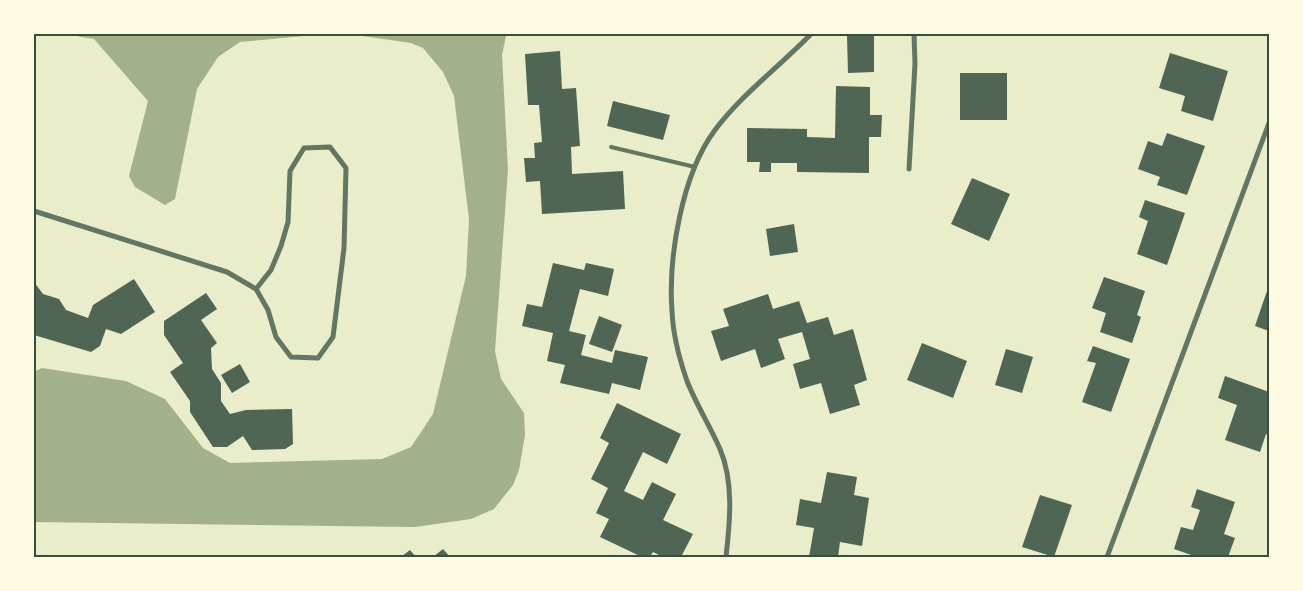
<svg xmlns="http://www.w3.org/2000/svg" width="1303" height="591" font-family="'Noto Sans',sans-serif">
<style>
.water{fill:#a3b18a}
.building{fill:#4f6655}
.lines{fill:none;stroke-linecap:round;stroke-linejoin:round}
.service{stroke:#617663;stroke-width:4}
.minor{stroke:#617663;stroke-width:5}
.neatline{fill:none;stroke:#344e41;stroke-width:2}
</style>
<rect width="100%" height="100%" fill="#e9edc9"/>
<g class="water">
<polygon points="64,34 324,34 240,42 218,57 197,89 175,199 165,205 135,187 129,176 148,101 94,39"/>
<polygon points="349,34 504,34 506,36 502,55 508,170 495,351 501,379 524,413 525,435 519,470 513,485 494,509 471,519 415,527 34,522 34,372 42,368 126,381 165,399 203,448 230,463 382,459 411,447 433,414 466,276 469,219 454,96 443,72 423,48 411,43"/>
</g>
<g class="building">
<polygon points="847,36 874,36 874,72 848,73"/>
<polygon points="560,51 562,89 576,88 580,146 571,147 572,174 623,171 625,209 542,214 540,181 526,182 524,158 535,158 534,143 542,142 539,105 528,105 525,54"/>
<polygon points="1170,53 1228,71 1213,121 1181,111 1185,96 1159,88"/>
<rect x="960" y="73" width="47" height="47"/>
<polygon points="836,86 870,87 870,115 882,115 881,137 869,137 869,173 797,172 797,163 771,163 771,172 759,172 760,162 747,162 747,128 807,129 807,137 835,138"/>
<polygon points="613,101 670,115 663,140 607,126"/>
<polygon points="1167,133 1205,146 1187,195 1157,185 1160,177 1138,169 1148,141 1162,146"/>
<polygon points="972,178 1010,194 989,241 951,224"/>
<polygon points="1145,200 1185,213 1167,265 1137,254 1148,221 1139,217"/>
<polygon points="794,224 798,252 770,256 766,229"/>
<polygon points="553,263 584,270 586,263 614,269 608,296 580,289 569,331 586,335 581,355 612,363 615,350 648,357 640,390 612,383 609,394 560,383 565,365 547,361 553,333 522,326 527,304 542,307"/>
<polygon points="1104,277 1145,291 1137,315 1141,317 1132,343 1100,332 1106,313 1092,308"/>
<polygon points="134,279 155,312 121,334 106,329 100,346 91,352 34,335 34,282 43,294 59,299 66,310 88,318 93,305"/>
<polygon points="1269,285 1269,331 1255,326"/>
<polygon points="206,293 217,309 201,320 217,343 211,348 212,369 221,383 221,401 230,414 246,410 292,409 293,444 285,449 252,450 243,436 227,447 213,447 190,412 190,401 170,372 183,363 164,335 164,321"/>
<polygon points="768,294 773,309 799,301 807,323 828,317 834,335 853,329 867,380 854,385 860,405 830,414 821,383 800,389 793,364 810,359 802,332 778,339 785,359 761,368 755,349 721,361 711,331 729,326 723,309"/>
<polygon points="599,316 622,325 612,352 589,344"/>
<polygon points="922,343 967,361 953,398 907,380"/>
<polygon points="1093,346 1130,359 1111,412 1082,402 1096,363 1087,361"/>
<polygon points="1006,349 1033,357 1022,393 995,385"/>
<polygon points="240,364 250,382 232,393 221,375"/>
<polygon points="1225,376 1269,392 1269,435 1266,434 1260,452 1225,440 1237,405 1218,398"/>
<polygon points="617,403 681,434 667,464 643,452 624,491 643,500 652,482 676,494 663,520 693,534 681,557 663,557 653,552 650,557 642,557 600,537 609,519 596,513 608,488 591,479 609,443 600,438"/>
<polygon points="827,472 857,477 854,495 869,498 862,546 840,542 838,557 809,557 814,528 796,525 800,499 821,503"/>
<polygon points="1197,489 1235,502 1224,534 1235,538 1228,557 1216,555 1215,557 1197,557 1174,549 1181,527 1193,530 1200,510 1191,507"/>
<polygon points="1040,495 1072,505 1054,557 1022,547"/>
<polygon points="443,549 450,557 433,557"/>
<polygon points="410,550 416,557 401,557"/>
</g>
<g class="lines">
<polyline class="service" points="611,147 695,167"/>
<g class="minor">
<polygon points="330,147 346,168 344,248 333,337 318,358 291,357 276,337 268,310 256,289 271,270 281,246 288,222 290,171 304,148"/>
<polyline points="909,169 915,64 914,34"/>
<polyline points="34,211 227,272 256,289"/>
<path d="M726 557C730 522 734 482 720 449 710 426 696 404 687 381 679 358 673 335 672 311 668 257 682 174 715 130 742 94 780 66 811 34"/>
<polyline points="1107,557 1269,123"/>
</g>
</g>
<rect width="1303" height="591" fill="none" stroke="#fefae0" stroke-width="70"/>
<rect x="35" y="35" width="1233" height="521" class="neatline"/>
</svg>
